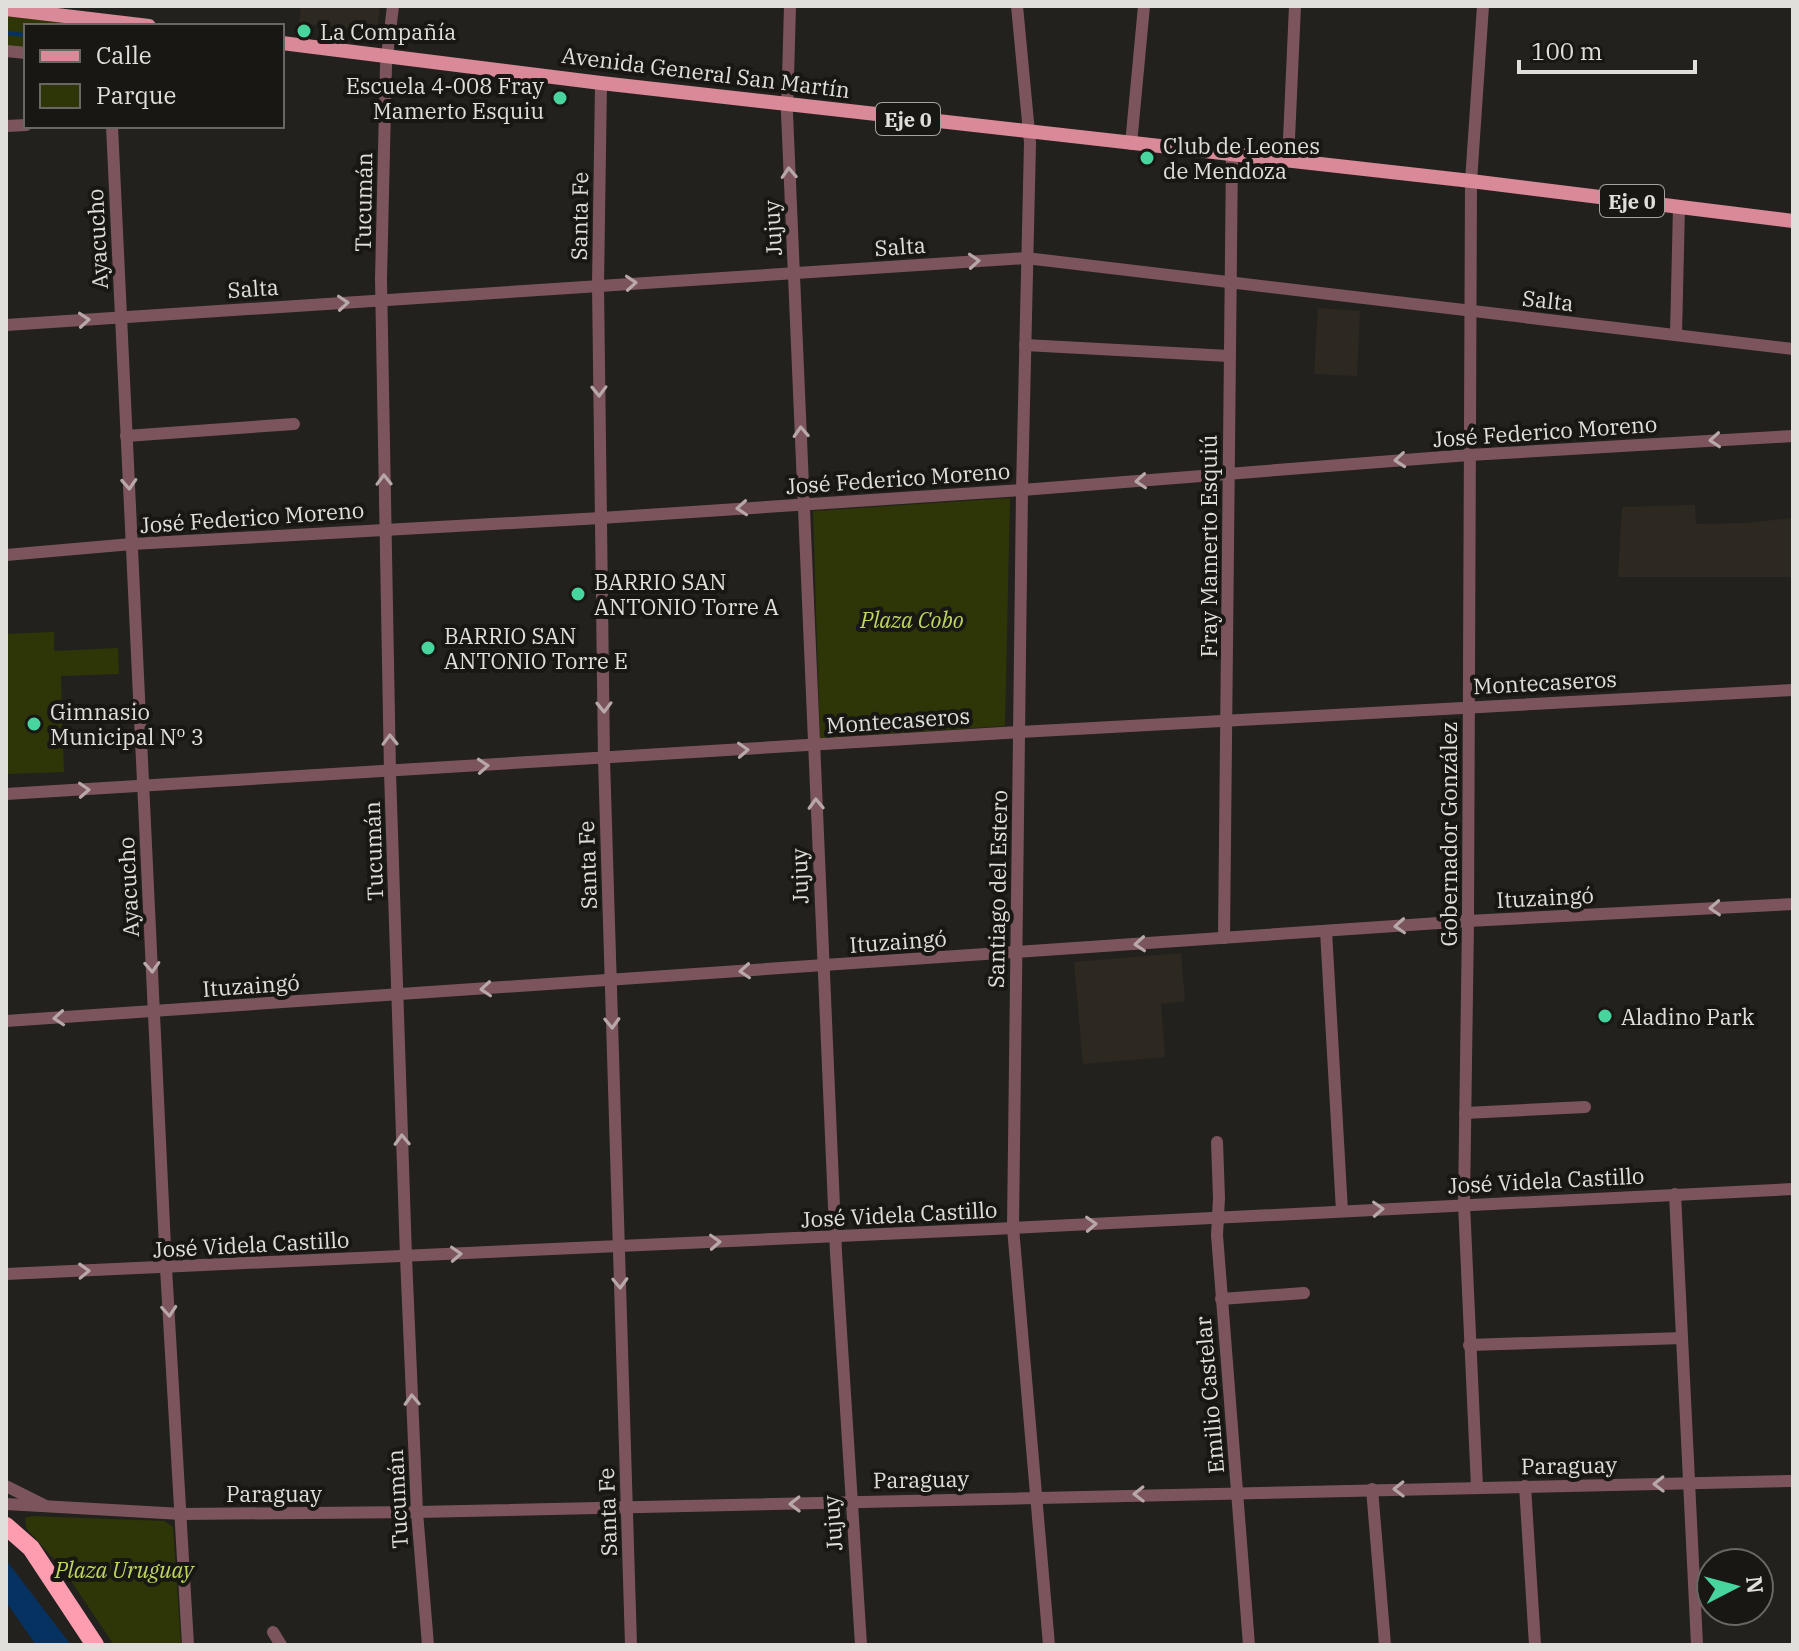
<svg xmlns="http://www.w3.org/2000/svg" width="1799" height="1651" font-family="'IBM Plex Serif',serif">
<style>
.built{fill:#2d2920}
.green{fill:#2e3608}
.water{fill:#063261}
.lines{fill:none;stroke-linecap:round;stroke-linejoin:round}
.stream{stroke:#063261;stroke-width:4}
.minor{stroke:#7c555c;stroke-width:12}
.major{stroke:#d98997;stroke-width:14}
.highway{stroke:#fe9daf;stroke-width:18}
.oneway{stroke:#b8a8a9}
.poi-dot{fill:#47d49d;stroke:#191714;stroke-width:3}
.labels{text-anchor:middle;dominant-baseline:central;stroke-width:8;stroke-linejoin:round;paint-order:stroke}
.shield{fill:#191714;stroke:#a4a3a0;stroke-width:2}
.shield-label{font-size:20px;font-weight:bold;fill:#e0dfdc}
.poi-label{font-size:22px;fill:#e0dfdc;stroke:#191714;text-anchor:start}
.street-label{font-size:22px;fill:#e0dfdc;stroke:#191714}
.park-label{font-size:22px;font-style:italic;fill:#bfd75f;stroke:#191714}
</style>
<rect width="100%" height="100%" fill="#22211d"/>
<g class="built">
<polygon points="301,6 380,6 377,32 299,23"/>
<polygon points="1318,308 1360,311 1357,376 1314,374"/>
<polygon points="1695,505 1696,524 1747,523 1791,518 1793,577 1618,577 1622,507"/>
<polygon points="1181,953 1185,1001 1161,1004 1165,1057 1083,1064 1074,962"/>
</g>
<g class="green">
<polygon points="6,9 107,26 26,26 26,53 6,51"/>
<polygon points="1010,498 1005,726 820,738 813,511"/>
<polygon points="54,632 54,651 118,648 119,674 61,676 64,772 6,774 6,634"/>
<polygon points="31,1516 164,1521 173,1527 181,1645 114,1645 63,1569 26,1528 25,1518"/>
</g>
<polygon class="water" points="6,1560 71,1645 36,1645 6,1602"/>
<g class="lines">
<polyline class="stream" points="6,33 26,35"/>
<g class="minor">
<polyline points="393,6 386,65 381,279 390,772 406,1257 417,1512 428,1645"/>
<polyline points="790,6 787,113 836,1253 861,1645"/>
<polyline points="1017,6 1030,143 1022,490 1013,1228 1049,1645"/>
<polyline points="6,51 26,53"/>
<polyline points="601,83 598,285 604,759 631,1645"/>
<polyline points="6,126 26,125"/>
<polyline points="112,126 166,1268 188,1645"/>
<polyline points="1131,144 1144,6"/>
<polyline points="1288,161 1295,6"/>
<polyline points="6,325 1026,258 1793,349"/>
<polyline points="1676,335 1679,206"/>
<polyline points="1025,345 1229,356"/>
<polyline points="126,436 294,424"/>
<polyline points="6,555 132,544 601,518 1022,490 1469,455 1793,436"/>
<polyline points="6,794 1020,732 1793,690"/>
<polyline points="1326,931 1342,1211"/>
<polyline points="1224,938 1232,154"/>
<polyline points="6,1021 1468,921 1793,904"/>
<polyline points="1465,1113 1585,1107"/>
<polyline points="1217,1142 1219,1198 1217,1235 1249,1645"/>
<polyline points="1675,1194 1697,1645"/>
<polyline points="6,1274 993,1229 1793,1189"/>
<polyline points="1221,1299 1304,1293"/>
<polyline points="1469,1345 1682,1338"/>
<polyline points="6,1486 44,1505"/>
<polyline points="1525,1486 1535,1645"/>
<polyline points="1477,1487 1464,1204 1468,921 1471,181 1483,6"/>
<polyline points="1372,1489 1385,1645"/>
<polyline points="6,1504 182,1514 417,1512 1793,1481"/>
<polyline points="273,1632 281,1645"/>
</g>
<g class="major">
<polyline points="6,9 149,26"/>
<polyline points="282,43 601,83 1471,181 1793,221"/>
</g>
<polyline class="highway" points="6,1526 31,1548 95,1645"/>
</g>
<defs><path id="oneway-chevron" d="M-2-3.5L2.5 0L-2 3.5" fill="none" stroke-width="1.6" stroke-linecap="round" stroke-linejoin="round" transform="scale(2)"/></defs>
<g class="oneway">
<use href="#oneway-chevron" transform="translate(789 173) rotate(-93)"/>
<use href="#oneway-chevron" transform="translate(974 261) rotate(-4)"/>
<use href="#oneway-chevron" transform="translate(631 283) rotate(-4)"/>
<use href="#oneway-chevron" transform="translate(343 303) rotate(-4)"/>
<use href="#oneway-chevron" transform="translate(84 320) rotate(-4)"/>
<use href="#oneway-chevron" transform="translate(599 391) rotate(89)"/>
<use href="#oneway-chevron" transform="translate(801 432) rotate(-93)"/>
<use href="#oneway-chevron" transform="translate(1715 440) rotate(176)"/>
<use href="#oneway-chevron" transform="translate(1400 460) rotate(175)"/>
<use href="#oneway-chevron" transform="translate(384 480) rotate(-91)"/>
<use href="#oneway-chevron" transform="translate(1141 481) rotate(176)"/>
<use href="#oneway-chevron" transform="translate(129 484) rotate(87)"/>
<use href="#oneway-chevron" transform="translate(742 508) rotate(176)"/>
<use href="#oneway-chevron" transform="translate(604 707) rotate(89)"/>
<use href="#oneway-chevron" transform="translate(390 740) rotate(-91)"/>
<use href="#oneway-chevron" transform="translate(743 750) rotate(-3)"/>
<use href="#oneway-chevron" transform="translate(483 766) rotate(-4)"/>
<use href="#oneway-chevron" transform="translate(84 790) rotate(-3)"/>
<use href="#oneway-chevron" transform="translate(816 804) rotate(-92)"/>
<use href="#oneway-chevron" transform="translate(1715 908) rotate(177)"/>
<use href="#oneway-chevron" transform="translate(1400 926) rotate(176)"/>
<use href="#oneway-chevron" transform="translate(1140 944) rotate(176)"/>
<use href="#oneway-chevron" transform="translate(152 967) rotate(87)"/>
<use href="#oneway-chevron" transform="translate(745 971) rotate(176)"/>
<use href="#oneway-chevron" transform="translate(486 989) rotate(176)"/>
<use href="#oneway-chevron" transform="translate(59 1018) rotate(176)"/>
<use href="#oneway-chevron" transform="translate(612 1023) rotate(88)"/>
<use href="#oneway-chevron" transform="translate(402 1140) rotate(-92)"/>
<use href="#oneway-chevron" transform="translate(1378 1209) rotate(-3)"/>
<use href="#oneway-chevron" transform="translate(1091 1224) rotate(-3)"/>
<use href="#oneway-chevron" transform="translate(715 1242) rotate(-3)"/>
<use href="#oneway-chevron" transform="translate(456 1254) rotate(-3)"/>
<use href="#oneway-chevron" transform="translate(84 1271) rotate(-2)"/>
<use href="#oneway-chevron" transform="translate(620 1283) rotate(88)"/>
<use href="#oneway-chevron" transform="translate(169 1311) rotate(86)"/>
<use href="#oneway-chevron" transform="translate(412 1400) rotate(-92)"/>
<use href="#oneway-chevron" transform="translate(1659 1484) rotate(179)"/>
<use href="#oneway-chevron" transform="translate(1399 1489) rotate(179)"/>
<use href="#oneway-chevron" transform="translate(1139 1494) rotate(179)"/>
<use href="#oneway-chevron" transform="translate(795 1504) rotate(179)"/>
</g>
<g class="poi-dot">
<circle cx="304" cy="31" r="8"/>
<circle cx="560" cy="98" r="8"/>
<circle cx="1147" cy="158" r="8"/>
<circle cx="578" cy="594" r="8"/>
<circle cx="428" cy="648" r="8"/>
<circle cx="34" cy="724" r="8"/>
<circle cx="1605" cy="1016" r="8"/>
</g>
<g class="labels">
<g class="shield">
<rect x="876" y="103" width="64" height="32" rx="6"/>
<rect x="1600" y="185" width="64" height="32" rx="6"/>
</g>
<g class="shield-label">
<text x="908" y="119">Eje 0</text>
<text x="1632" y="201">Eje 0</text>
</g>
<g class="poi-label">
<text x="320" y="31">La Compañía</text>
<text x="544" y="85" text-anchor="end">Escuela 4-008 Fray<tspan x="544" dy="25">Mamerto Esquiu</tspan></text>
<text x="1163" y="145">Club de Leones<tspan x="1163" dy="25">de Mendoza</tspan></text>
<text x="594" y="581">BARRIO SAN<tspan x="594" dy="25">ANTONIO Torre A</tspan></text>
<text x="444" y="635">BARRIO SAN<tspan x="444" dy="25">ANTONIO Torre E</tspan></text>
<text x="50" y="711">Gimnasio<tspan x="50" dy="25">Municipal Nº 3</tspan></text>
<text x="1621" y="1016">Aladino Park</text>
</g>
<g class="street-label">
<text transform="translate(706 72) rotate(7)">Avenida General San Martín</text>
<text transform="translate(363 202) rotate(-89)">Tucumán</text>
<text transform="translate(579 216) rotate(-89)">Santa Fe</text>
<text transform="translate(772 228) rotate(-93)">Jujuy</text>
<text transform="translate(97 239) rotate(-93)">Ayacucho</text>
<text transform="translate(900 246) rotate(-4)">Salta</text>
<text transform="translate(253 288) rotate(-4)">Salta</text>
<text transform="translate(1548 300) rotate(6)">Salta</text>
<text transform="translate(1545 431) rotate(-4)">José Federico Moreno</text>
<text transform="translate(898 478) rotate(-4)">José Federico Moreno</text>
<text transform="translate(252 517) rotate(-4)">José Federico Moreno</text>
<text transform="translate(1208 546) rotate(-90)">Fray Mamerto Esquiú</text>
<text transform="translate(1545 682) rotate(-3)">Montecaseros</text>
<text transform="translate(898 720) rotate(-4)">Montecaseros</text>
<text transform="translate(1448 834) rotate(-90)">Gobernador González</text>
<text transform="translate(373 851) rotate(-92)">Tucumán</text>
<text transform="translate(587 865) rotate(-92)">Santa Fe</text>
<text transform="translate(799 876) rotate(-92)">Jujuy</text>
<text transform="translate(128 887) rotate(-93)">Ayacucho</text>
<text transform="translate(997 889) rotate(-89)">Santiago del Estero</text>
<text transform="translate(1545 897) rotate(-3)">Ituzaingó</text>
<text transform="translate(898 941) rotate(-4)">Ituzaingó</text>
<text transform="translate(251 985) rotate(-4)">Ituzaingó</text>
<text transform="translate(1546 1180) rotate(-3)">José Videla Castillo</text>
<text transform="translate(899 1214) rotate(-3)">José Videla Castillo</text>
<text transform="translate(251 1244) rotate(-3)">José Videla Castillo</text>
<text transform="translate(1209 1395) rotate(-95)">Emilio Castelar</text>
<text transform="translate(1569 1465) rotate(-1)">Paraguay</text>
<text transform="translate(921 1479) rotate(-1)">Paraguay</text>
<text x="274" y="1493">Paraguay</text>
<text transform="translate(397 1499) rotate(-93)">Tucumán</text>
<text transform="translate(607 1512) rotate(-92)">Santa Fe</text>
<text transform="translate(832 1523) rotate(-94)">Jujuy</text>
</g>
<g class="park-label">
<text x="912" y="619">Plaza Cobo</text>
<text x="124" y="1569">Plaza Uruguay</text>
</g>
</g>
<rect width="1799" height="1651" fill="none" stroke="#e0dfdc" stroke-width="16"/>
<rect x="24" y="24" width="260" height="104" fill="#191714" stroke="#696764" stroke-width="2"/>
<rect x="40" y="50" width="40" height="12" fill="#d98997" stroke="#696764" stroke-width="2"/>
<text x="96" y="64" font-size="24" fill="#e0dfdc">Calle</text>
<rect x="40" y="84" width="40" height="24" fill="#2e3608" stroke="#696764" stroke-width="2"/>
<text x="96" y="104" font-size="24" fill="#e0dfdc">Parque</text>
<g transform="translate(1735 1587) rotate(84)"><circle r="38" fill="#191714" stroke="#696764" stroke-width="2"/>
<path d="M0-6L14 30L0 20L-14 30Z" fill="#47d49d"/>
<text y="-12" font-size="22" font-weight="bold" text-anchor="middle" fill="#e0dfdc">N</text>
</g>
<path d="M1519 60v12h176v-12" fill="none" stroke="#e0dfdc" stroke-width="4"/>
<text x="1531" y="60" font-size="24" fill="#e0dfdc" stroke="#191714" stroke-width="6" paint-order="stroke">100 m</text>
</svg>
